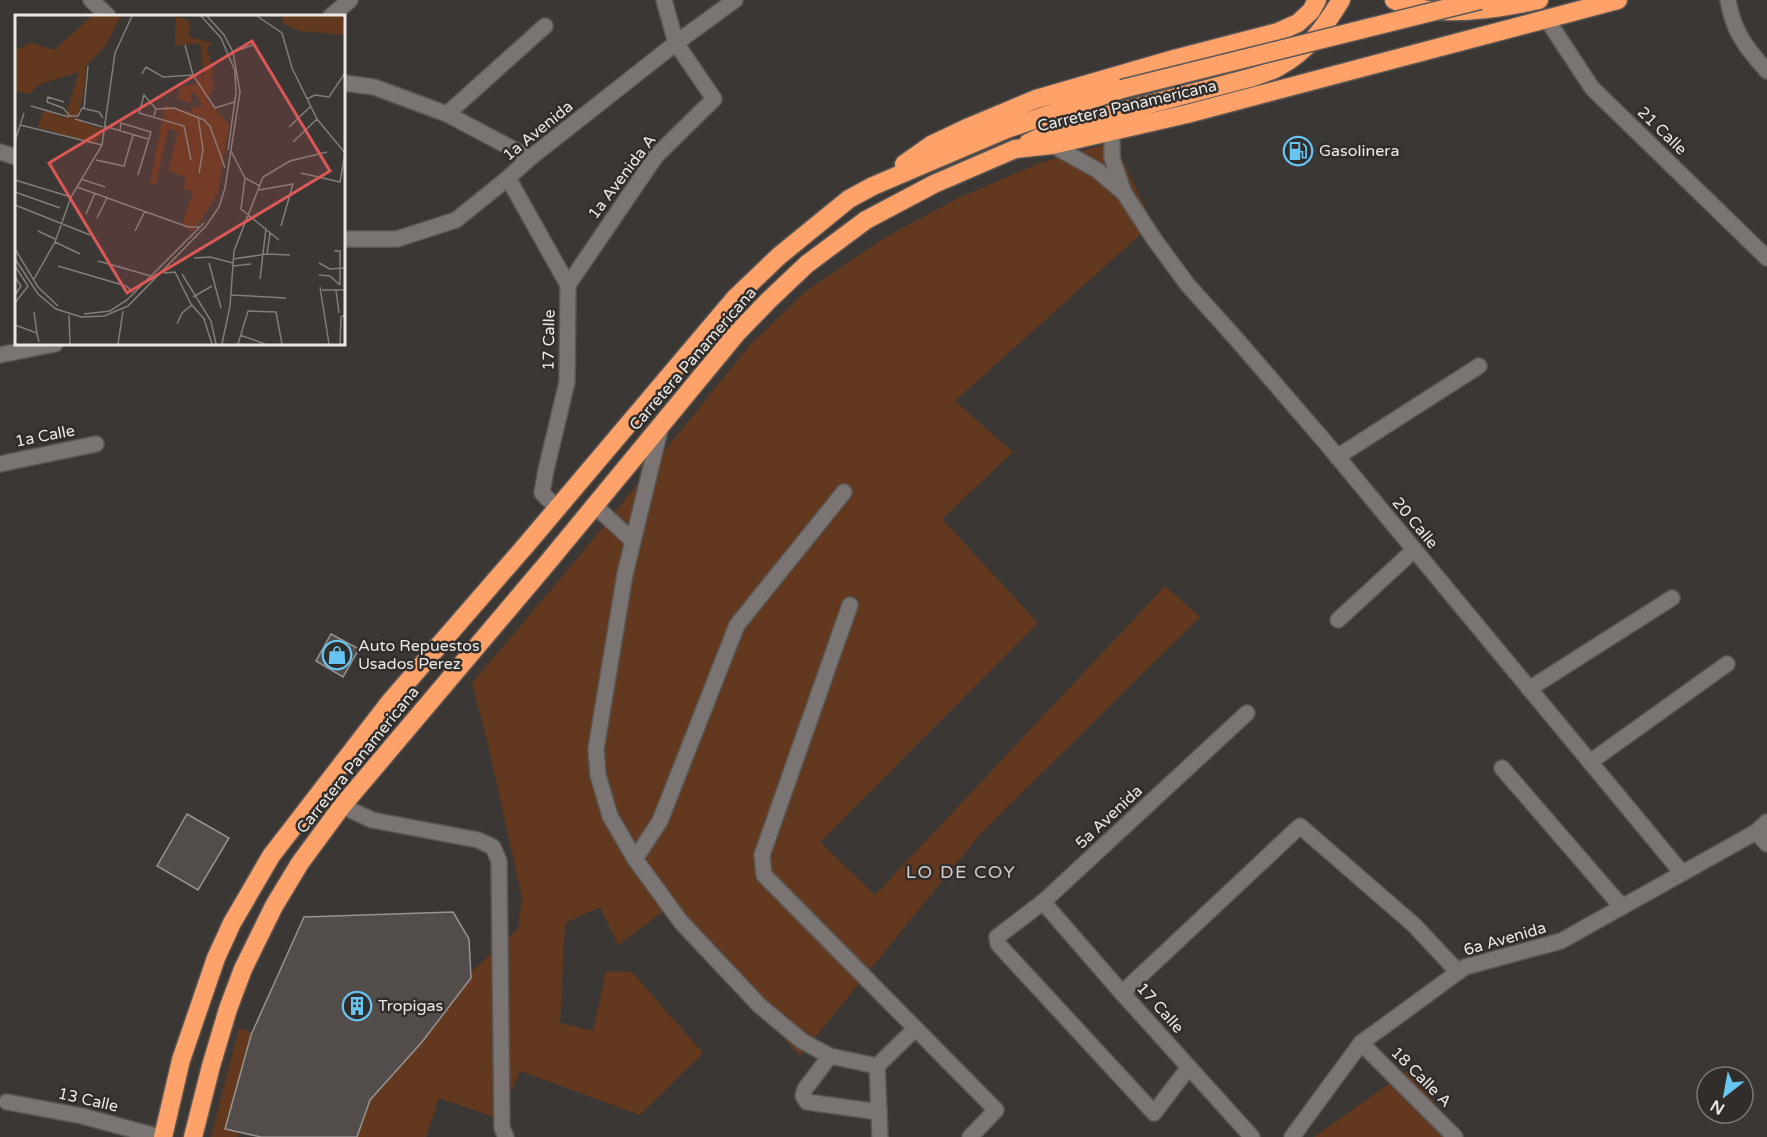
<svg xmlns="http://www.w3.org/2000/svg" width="1767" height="1137" font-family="'Varela Round',sans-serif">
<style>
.green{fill:#62381e}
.building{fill:#524d4b;stroke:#989390;stroke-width:1.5}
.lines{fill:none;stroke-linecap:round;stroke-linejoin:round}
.minor-casing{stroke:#5a5654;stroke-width:18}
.highway-casing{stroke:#5a5654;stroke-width:21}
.minor{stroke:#7a7572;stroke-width:15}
.highway{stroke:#fea26a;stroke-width:18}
.highway-bridge-casing{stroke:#5a5654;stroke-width:21;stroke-linecap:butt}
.highway-bridge{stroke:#fea26a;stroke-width:18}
.labels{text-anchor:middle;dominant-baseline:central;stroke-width:5;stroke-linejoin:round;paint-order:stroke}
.street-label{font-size:16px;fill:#eae7e5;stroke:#312d2a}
.poi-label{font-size:16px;fill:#eae7e5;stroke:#312d2a;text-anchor:start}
.neighbourhood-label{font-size:18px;letter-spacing:1.5px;fill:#d5cfcc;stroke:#312d2a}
.inset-road{fill:none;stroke:#817d7b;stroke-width:1.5}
.view{fill:#db5857;fill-opacity:0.15;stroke:#db5857;stroke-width:3}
.inset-edge{fill:none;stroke:#eae7e5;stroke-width:3}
</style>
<rect width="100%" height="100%" fill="#3b3734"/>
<g class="green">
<polygon points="1114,142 1153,223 955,401 1013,452 942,519 1038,623 820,842 875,895 1165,586 1200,617 981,833 800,1056 664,911 618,945 600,907 565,923 560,1023 593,1031 606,971 632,972 703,1053 640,1115 520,1071 500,1119 439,1098 426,1137 351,1137 370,1065 518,929 522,898 489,749 472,683 576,560 750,345 806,291 886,237 960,197 1040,163"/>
<polygon points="239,1028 260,1036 242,1099 238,1137 211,1137"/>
<polygon points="1407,1071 1464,1137 1314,1137"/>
</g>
<g class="building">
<polygon points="331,634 359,649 343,677 316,661"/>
<polygon points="187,814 229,838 198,890 157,866"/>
<polygon points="453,912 469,939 471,978 422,1042 370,1100 357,1137 261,1137 225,1129 251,1035 304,917"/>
</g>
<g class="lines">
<g class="minor-casing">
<g id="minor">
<polyline points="91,0 108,16"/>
<path d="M1728 0C1733 31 1746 48 1767 71"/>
<polyline points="331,16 350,0"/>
<polyline points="1546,18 1592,88 1767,258"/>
<polyline points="344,83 374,87 447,114 530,158"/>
<polyline points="447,114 545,26"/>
<polyline points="1112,133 1112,158 1124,193 1154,239 1187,284 1239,342 1326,443 1682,873"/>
<polyline points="1052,145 1097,170 1124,193"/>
<polyline points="0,152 16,157"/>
<polyline points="508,178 568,285 567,382 546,470 542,493 557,508"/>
<polyline points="344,239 397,239 456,220 508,178 530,158 676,43 735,0"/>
<polyline points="568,285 656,156 714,99 676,43 664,0"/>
<polyline points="0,355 55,344"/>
<polyline points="661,426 625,574 596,749 598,775 610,816 635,859 681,922 760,1006 802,1041 830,1056 877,1066"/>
<polyline points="1337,457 1479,366"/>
<polyline points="0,464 96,444"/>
<polyline points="594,505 633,541"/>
<polyline points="850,605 762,855 764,875 996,1110 970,1137"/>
<polyline points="1338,620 1414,550"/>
<polyline points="1529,689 1672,598"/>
<polyline points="1590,762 1727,664"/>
<polyline points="1502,768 1622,907"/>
<polyline points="342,806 372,820 478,840 493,847 499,861 502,1128 506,1137"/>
<polyline points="1756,832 1767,844"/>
<polyline points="635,859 660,821 737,625 844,492"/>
<polyline points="1043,902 1122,993 1252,1137"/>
<polyline points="1122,993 1300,826 1414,925 1458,972"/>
<polyline points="1361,1043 1455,1137"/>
<polyline points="830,1056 805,1089 803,1096 807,1102 879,1112"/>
<polyline points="1189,1067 1154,1113 998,944 997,937 1043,902 1247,713"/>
<polyline points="7,1102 82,1116 160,1137"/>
<polyline points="880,1137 877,1066 915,1029"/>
<polyline points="1292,1137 1361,1043 1465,967 1561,941 1756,832 1767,822"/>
</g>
</g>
<g class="highway-casing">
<g id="highway">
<path d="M1394 0C1432 20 1498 9 1539 0"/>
<path d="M1028 143 1062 127 1253 77C1262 74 1272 71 1280 66 1308 51 1325 26 1341 0"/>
<polyline points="904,164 931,145 969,127 1036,99 1174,59 1278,32 1298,23 1311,11 1317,0"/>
<polyline points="163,1137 181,1060 216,958 232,923 271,856 389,703 527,544 735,298 779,256 849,199 873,186 1007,129 1122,89"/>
<polyline points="193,1137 211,1066 228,1009 243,969 274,906 300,863 342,806 549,561 737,333 769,300 807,264 866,220 934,184 1015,149 1052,145 1187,114 1618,0"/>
</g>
</g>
<use href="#minor" class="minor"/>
<use href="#highway" class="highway"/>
<g class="highway-bridge-casing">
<polyline id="highway-bridge" points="1122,89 1480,0"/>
</g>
<use href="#highway-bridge" class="highway-bridge"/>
</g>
<defs>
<g id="fuel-ring" transform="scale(1.5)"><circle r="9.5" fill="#312d2a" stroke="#68c4f0" stroke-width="1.5"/><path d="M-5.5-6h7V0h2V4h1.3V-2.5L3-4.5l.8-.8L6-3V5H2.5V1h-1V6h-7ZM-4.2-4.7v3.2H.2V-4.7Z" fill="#68c4f0"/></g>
<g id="shop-ring" transform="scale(1.5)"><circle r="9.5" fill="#312d2a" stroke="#68c4f0" stroke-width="1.5"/><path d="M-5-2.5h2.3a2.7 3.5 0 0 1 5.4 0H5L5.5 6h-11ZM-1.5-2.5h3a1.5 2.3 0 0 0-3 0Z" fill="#68c4f0"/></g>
<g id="building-ring" transform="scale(1.5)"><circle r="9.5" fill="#312d2a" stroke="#68c4f0" stroke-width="1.5"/><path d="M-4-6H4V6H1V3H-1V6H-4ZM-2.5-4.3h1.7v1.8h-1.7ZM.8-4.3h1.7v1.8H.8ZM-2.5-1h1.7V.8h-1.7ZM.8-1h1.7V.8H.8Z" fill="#68c4f0"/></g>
</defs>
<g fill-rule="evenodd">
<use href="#fuel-ring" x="1298" y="151"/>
<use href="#shop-ring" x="337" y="655"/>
<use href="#building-ring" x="357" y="1006"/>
</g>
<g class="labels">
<g class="street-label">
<text transform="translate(1127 106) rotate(-13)">Carretera Panamericana</text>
<text transform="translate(538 131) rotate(-39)">1a Avenida</text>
<text transform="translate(1662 131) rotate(44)">21 Calle</text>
<text transform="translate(622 177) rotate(-53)">1a Avenida A</text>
<text transform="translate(549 340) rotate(-89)">17 Calle</text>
<text transform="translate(693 359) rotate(-49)">Carretera Panamericana</text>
<text transform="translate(45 436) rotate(-11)">1a Calle</text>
<text transform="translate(1415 523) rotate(50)">20 Calle</text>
<text transform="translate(358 760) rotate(-51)">Carretera Panamericana</text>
<text transform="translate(1109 817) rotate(-43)">5a Avenida</text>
<text transform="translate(1505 939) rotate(-16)">6a Avenida</text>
<text transform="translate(1160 1008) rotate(48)">17 Calle</text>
<text transform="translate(1421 1077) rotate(45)">18 Calle A</text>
<text transform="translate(88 1100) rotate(13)">13 Calle</text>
</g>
<g class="poi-label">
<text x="1319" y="151">Gasolinera</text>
<text x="358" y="646">Auto Repuestos<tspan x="358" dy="18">Usados Perez</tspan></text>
<text x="378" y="1006">Tropigas</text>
</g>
<g class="neighbourhood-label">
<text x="961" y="872">LO DE COY</text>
</g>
</g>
<g transform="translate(15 15)">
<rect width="330" height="330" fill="#3b3734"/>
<path d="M77 1H106L91 30 70 52V70L62 105 87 114 80 130 23 112 29 95 50 103 64 57 25 69 14 79 0 76V35L16 28 39 35ZM161 1 175 6 174 22 197 28 192 33 199 59 196 61 199 73 192 85 214 110 203 178 178 217 167 210 178 176 168 174 171 162 153 156 163 116 153 114 141 169 135 168 150 90 176 97 179 90 184 93 187 89 180 78 176 79V88L162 84 165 72 181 69V62L189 60 185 28 160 31ZM266 1H330V20L284 16 269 9Z" fill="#62381e"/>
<path class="inset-road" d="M186 1 206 23 220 56 221 78 213 135M242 1 267 18 277 53 302 104 330 138M170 30 178 60M218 37 238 30M127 59 131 52 148 62 178 60 200 93 219 87M292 84 300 80 314 82 330 58M49 87 33 82 32 87 48 93 55 101H63L67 93 84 97 88 103M16 91 54 102M69 94 73 51M141 94 159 93 189 105 195 111 210 153M139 101 141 94 129 80 124 98 169 111 176 145M183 101 188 135 184 158M60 104 88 112M5 110 87 130M89 111 133 124M274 112 296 91M105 116 106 108 136 117 123 160M0 126 9 98M278 127 302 104M216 136 230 163 245 171M81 145 109 151 118 120M286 158 325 167 330 138M230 163 226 194 264 225M66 164 90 172M0 165 56 182M62 172 173 212H184M244 175 278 169 266 211M0 177 45 193M0 190 75 220M71 199 80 178M82 203 92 183M23 216 40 224M120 216 130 196M40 227 65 239M0 234 23 272 43 291M319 236H325V270M252 239 255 218M179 243 195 242 218 248M0 244 23 279 41 294 66 302 89 301 113 291 191 211 204 192 210 173 225 77 218 37 209 20 192 1M218 244 252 239 275 240M83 246 136 261M194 248 206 293M304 248 315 254 330 253M0 251 13 271 0 288M43 251 111 271 118 277M218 251 236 249M149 258 160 257 176 289 190 305M167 259 196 306 201 329M304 260 315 261 325 270M0 262 6 271 0 280M19 264 40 227 56 182 87 130 100 38 117 1M245 264 251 213M305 272 314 329M307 275H330M321 275 324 298M216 280 271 283M178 282 197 271M19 297 22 318M69 299 95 296 112 285 189 208M54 300 55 329M189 304 197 329M162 309 167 298 177 290M0 310 22 318 24 327M225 320 250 329M103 329 108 296M207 329 215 291 219 236 248 162 275 146 312 137M223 329 233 296 261 297 267 329M325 329 326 302 330 300"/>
<path class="view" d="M237 26 315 156 112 278 34 148Z"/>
<rect width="330" height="330" class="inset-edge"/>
</g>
<g transform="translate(1725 1095) rotate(211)"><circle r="28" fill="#312d2a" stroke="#7b7775" stroke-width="1.5"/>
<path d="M0-4.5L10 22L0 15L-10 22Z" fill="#68c4f0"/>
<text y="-9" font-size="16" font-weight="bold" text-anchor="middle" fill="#eae7e5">N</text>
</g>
</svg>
